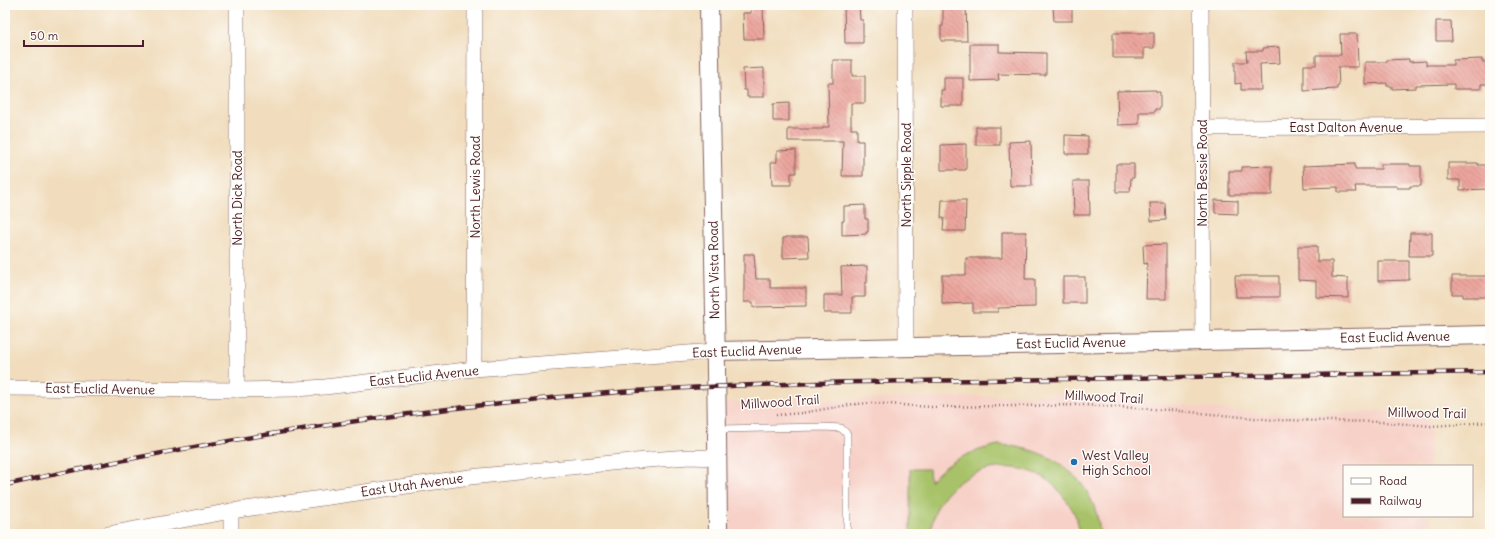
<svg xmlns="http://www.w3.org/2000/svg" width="1495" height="539" font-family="Delius,sans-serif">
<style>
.built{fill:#f7d1c8}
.grass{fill:#a7c268;stroke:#78704a}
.building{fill:url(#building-back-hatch)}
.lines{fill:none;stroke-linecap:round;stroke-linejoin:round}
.service-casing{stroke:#84625e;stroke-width:8}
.minor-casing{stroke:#84625e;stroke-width:16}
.tertiary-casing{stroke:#84625e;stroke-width:20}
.path{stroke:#84625e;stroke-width:2.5;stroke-dasharray:1 3;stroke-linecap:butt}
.service{stroke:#fff;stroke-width:7}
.minor{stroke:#fff;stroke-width:15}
.tertiary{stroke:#fff;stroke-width:18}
.rail-casing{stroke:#4a1f2b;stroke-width:4.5}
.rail{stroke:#fdfcf7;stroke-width:3;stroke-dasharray:9;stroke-linecap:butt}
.poi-dot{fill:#1f6fb2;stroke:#fdfcf7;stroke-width:1.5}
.labels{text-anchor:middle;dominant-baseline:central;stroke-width:3;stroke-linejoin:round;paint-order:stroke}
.street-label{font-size:13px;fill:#4a1f2b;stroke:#fdfcf7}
.poi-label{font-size:13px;fill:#4a1f2b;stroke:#fdfcf7;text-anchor:start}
</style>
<defs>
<pattern id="building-back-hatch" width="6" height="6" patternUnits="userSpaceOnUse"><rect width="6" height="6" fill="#eca69e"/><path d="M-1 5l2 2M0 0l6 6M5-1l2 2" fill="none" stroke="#c18781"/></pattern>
</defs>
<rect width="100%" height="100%" fill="#fdfcf7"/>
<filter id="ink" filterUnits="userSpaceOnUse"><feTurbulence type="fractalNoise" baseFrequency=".025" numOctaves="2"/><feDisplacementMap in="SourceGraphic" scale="8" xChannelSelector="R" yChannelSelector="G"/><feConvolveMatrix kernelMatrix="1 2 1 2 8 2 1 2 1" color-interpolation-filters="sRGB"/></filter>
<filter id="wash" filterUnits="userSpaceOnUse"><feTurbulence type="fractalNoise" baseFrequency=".012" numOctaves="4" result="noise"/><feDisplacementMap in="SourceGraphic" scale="16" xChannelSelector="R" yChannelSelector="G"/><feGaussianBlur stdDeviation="0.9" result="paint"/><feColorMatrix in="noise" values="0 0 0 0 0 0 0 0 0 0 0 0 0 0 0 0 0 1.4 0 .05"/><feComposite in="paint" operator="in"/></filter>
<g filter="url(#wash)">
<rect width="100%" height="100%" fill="#f1ddbd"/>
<polygon class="built" points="1077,394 1267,414 1429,411 1430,466 1344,466 1344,516 1430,516 1431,534 718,534 717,403"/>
<path class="grass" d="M998 445C1052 447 1096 479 1100 534H1079C1079 519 1072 507 1063 496 1057 489 1050 481 1043 477 998 452 932 479 931 534H910V469H929L930 481C951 459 969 452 998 445Z"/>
<g id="blocks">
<g class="building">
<polygon points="751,5 763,5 764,39 744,39 743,13 751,13"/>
<polygon points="844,5 859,5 860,20 863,20 863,43 845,43"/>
<polygon points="966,5 967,41 941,41 941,26 943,26 943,6"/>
<polygon points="1053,6 1072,6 1072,21 1054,21"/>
<polygon points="1436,21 1451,21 1452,41 1436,41"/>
<polygon points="1113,33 1154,33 1154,48 1144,48 1144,58 1113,58"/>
<polygon points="1340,34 1357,34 1358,67 1338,67 1339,86 1337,86 1337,89 1304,91 1304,65 1316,65 1316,55 1341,55"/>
<polygon points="970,44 999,44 999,52 1046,53 1046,75 998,74 999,80 970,81"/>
<polygon points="1279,47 1280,63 1260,64 1261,90 1241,90 1241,83 1235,84 1235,62 1247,62 1246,51 1263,51 1263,48"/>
<polygon points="1409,59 1409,62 1426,61 1426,65 1453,65 1453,60 1482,59 1482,62 1490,62 1490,84 1481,84 1481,89 1454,89 1454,84 1416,85 1416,88 1392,89 1392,86 1387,86 1387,83 1365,84 1365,62 1387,62 1387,60"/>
<polygon points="833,60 852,60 852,76 865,76 865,103 851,103 851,129 857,129 857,141 863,141 863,176 842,176 843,141 788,141 788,129 823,129 823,127 829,127 828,83 833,83"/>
<polygon points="764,68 764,97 747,97 747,90 744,90 743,69"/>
<polygon points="944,78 963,78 963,106 941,106 941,90 944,90"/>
<polygon points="1156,90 1156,92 1160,92 1160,109 1155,109 1155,112 1139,112 1139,124 1118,125 1117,91"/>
<polygon points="789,103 789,121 773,121 773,104"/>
<rect x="976" y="127" width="24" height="18"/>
<polygon points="1065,135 1088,136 1088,154 1065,154"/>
<polygon points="1031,141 1032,186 1010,186 1009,142"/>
<polygon points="966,144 966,170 941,170 941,145"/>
<polygon points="796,150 796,173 791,173 791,185 772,185 771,162 777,162 777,151"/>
<polygon points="1448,163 1478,163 1478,165 1490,165 1490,189 1460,190 1460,180 1448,180"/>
<polygon points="1116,164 1134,164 1134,178 1131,178 1130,192 1116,192"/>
<polygon points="1355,164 1355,169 1381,169 1381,164 1410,164 1410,166 1421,166 1421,186 1410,186 1410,188 1397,188 1397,186 1355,186 1356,192 1338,192 1338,187 1304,188 1303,166"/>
<polygon points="1272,166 1272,195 1229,195 1229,171 1242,171 1242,167"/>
<polygon points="1073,181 1089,181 1090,215 1074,215"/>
<polygon points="942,200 966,200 965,231 943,231 944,218 941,218"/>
<polygon points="1215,200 1238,201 1238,214 1215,213"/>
<polygon points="1150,203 1165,203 1166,220 1151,221"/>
<polygon points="865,205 865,219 868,219 868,232 866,232 866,234 842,235 842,221 844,221 844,206"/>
<polygon points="1002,232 1026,232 1025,279 1035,279 1035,307 998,308 998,312 973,312 973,303 942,304 942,275 966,275 966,258 1002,258"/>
<polygon points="1410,233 1432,233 1432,256 1409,256"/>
<polygon points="786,237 808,237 809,257 783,258 783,238 786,238"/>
<polygon points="1166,244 1166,299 1146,299 1147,263 1144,264 1143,245"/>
<polygon points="1298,246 1317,246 1317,261 1332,261 1332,277 1348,278 1348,298 1316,297 1316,281 1298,280"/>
<polygon points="744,254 754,254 756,279 770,279 770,288 806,288 806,306 753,307 753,302 744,302"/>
<polygon points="1378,261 1409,261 1409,280 1378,281"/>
<polygon points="867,266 867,283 865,283 865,297 852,297 852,313 824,313 824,295 842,295 841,267"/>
<polygon points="1235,276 1279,276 1279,297 1236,297"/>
<polygon points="1452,276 1488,276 1488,297 1463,297 1463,294 1452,294"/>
<rect x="1063" y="277" width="22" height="26"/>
</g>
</g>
</g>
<g filter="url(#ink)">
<use href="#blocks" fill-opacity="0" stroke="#84625e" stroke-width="1"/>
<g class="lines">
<g class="service-casing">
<polyline id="service" points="718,429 824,427 841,428 847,434 847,534"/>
</g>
<g class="minor-casing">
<g id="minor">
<polyline points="905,5 906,346"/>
<polyline points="1201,5 1203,341"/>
<polyline points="1202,128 1490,126"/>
<polyline points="474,369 475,5"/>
<polyline points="5,388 237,390 295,389 325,387 474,369 715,351"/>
<polyline points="237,390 237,5"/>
<polyline points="108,534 231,511 470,477 621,462 689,457 718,458"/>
<polyline points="231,534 231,511"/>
</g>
</g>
<g class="tertiary-casing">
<g id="tertiary">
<path d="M709 5C712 181 717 358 718 534"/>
<polyline points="715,351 1490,335"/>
</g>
</g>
<polyline class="path" points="776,415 802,413 854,404 873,403 931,407 1084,405 1169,410 1275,420 1384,422 1431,426 1490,422"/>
<use href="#service" class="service"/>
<use href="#minor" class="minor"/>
<use href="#tertiary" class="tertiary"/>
<g class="rail-casing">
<path id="rail" d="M5 485C208 440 413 408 620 392 767 382 915 381 1062 379 1205 377 1347 374 1490 372"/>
</g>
<use href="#rail" class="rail"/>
</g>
</g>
<circle class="poi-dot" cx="1074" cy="462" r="4"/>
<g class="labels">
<g class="street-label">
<text x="1346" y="127">East Dalton Avenue</text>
<text transform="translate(1202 173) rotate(-90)">North Bessie Road</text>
<text transform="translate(906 175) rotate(-90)">North Sipple Road</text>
<text transform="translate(475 187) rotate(-90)">North Lewis Road</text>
<text transform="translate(237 198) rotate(-90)">North Dick Road</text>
<text transform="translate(714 270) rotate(-91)">North Vista Road</text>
<text transform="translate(1395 337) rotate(-1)">East Euclid Avenue</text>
<text transform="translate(1071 343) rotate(-1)">East Euclid Avenue</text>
<text transform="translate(747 351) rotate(-2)">East Euclid Avenue</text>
<text transform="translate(424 376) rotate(-6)">East Euclid Avenue</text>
<text transform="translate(100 389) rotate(1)">East Euclid Avenue</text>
<text transform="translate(1104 397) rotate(3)">Millwood Trail</text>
<text transform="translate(780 402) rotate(-4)">Millwood Trail</text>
<text transform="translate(1427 413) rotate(1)">Millwood Trail</text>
<text transform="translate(412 485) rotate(-8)">East Utah Avenue</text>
</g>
<g class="poi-label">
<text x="1082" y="455">West Valley<tspan x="1082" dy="15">High School</tspan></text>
</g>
</g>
<rect width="1495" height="539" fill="none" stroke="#fdfcf7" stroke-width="20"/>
<rect x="1343" y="465" width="130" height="52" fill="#fdfcf7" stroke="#b5a4a5"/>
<rect x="1351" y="478" width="20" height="6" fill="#ffffff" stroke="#b5a4a5"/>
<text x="1379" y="485" font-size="12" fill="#4a1f2b">Road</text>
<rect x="1351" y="498" width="20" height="6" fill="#4a1f2b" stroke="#b5a4a5"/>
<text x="1379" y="505" font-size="12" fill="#4a1f2b">Railway</text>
<path d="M24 40v6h119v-6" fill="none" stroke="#4a1f2b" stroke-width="2"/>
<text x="30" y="40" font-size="12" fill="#4a1f2b" stroke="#fdfcf7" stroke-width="3" paint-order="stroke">50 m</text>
</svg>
